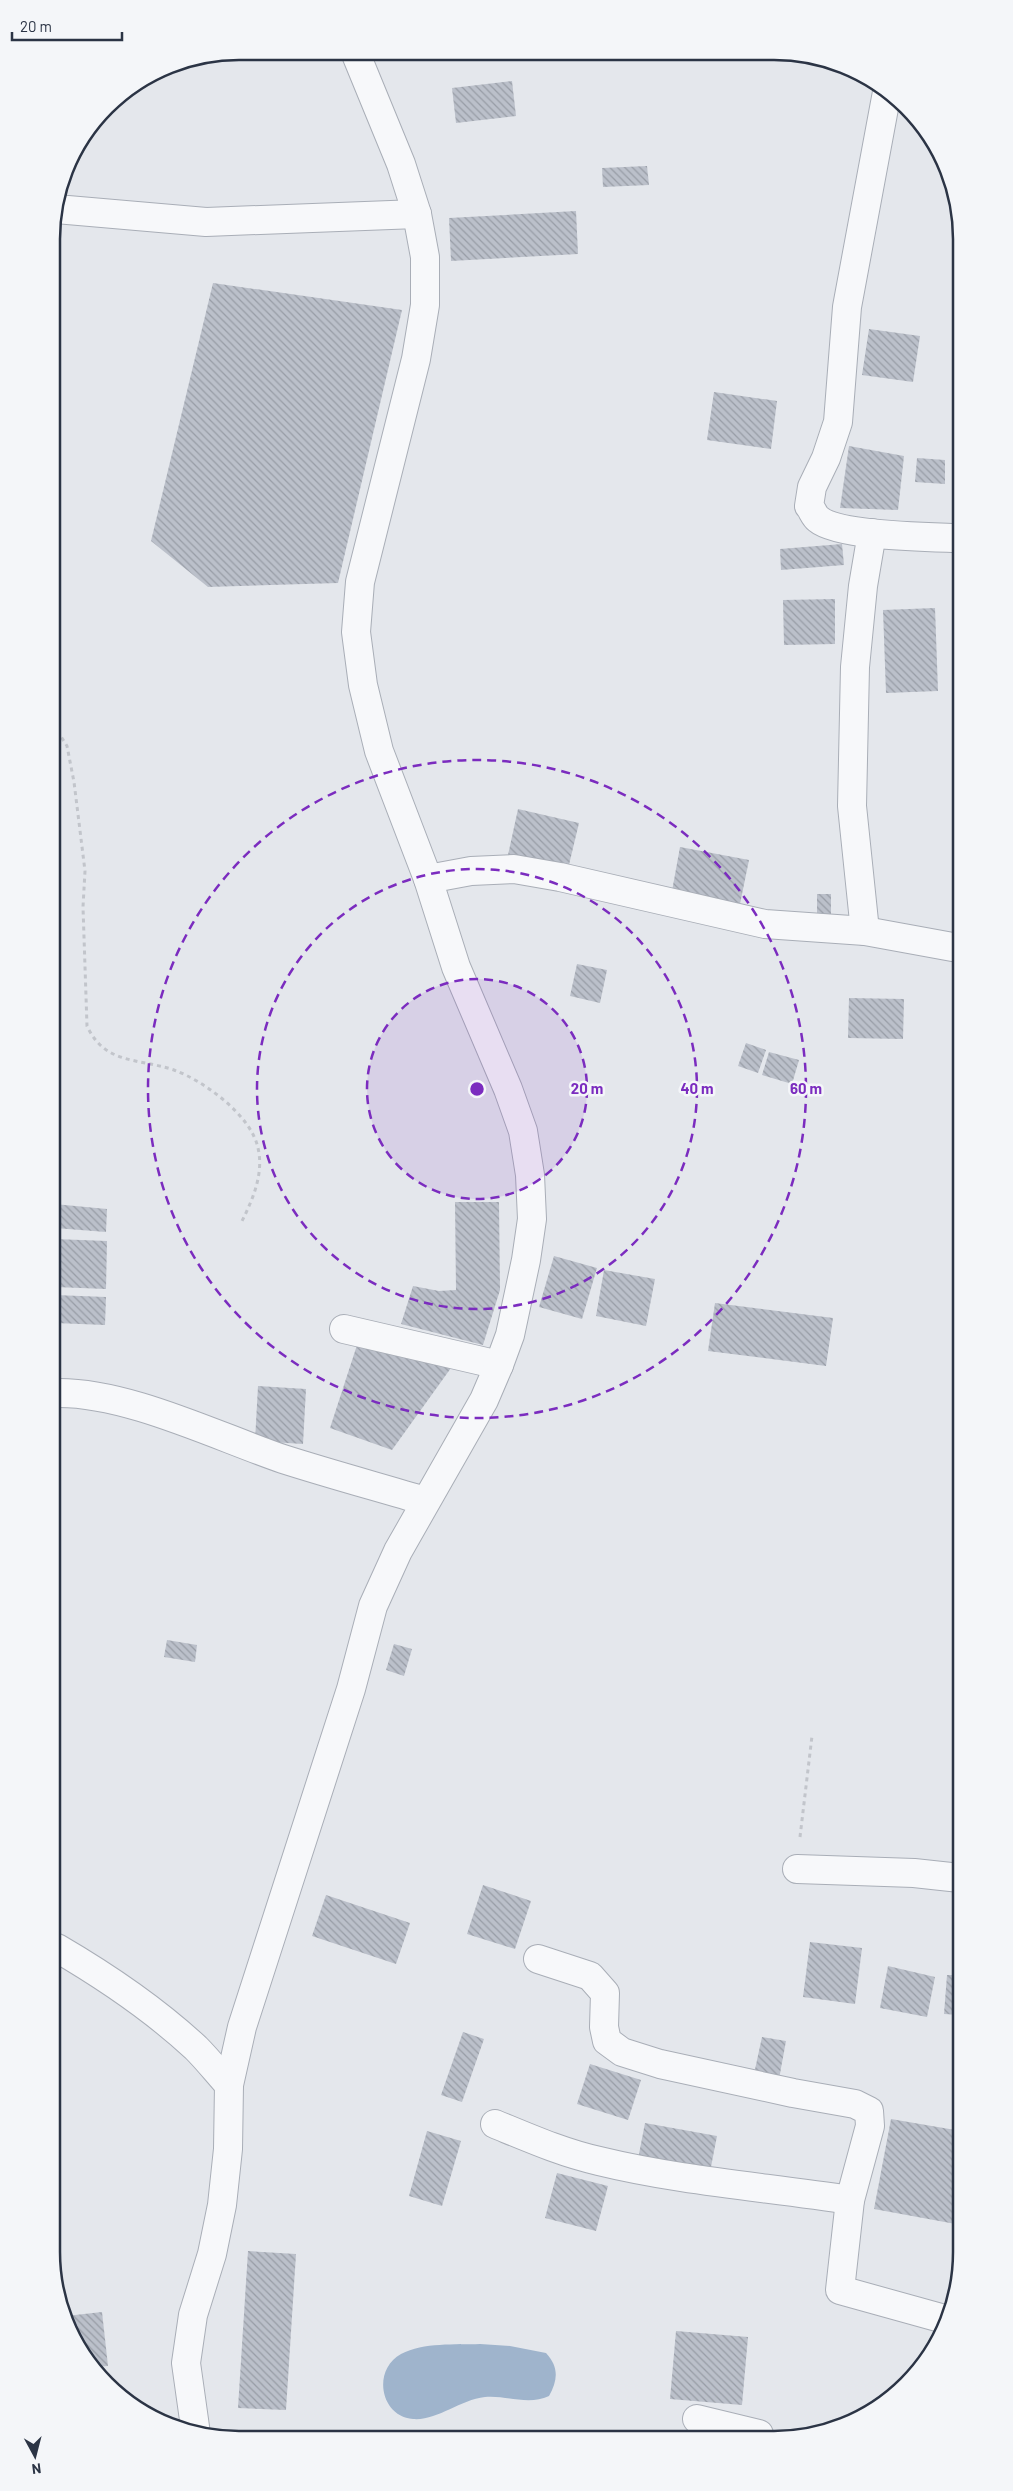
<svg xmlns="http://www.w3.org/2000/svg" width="1013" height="2491" font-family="Barlow,sans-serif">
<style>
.water{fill:#9fb4cc}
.building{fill:url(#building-back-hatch)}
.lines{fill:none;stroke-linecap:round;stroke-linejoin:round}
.street-casing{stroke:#a9aeb7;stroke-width:30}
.path{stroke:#c2c5cb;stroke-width:3;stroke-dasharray:4 4;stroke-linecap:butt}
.street{stroke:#f7f8fa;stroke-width:28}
.ring{fill:none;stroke:#7b2cbf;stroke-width:2.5;stroke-dasharray:9 6}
.rim{fill:none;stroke:#2b3445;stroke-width:2.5}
.centre{fill:#7b2cbf;stroke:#f4f6f9;stroke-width:2.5}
.ring-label{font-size:15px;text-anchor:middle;font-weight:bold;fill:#7b2cbf;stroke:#f4f6f9;stroke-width:5;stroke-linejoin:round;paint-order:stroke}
</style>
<defs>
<pattern id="building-back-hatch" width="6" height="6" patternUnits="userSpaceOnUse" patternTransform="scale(1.25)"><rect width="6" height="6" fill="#bbc0ca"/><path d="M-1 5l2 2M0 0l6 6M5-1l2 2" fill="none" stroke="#989da6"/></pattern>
</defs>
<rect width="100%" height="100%" fill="#e4e7ec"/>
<path class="water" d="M480 2344 510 2346 546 2353C559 2367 558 2380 549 2396 528 2406 507 2395 485 2397 459 2400 437 2421 413 2419 380 2416 372 2370 401 2354 424 2342 455 2345 480 2344Z"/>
<g class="building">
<polygon points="512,81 516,116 456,123 452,88"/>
<polygon points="647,166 649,185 603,187 602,168"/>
<polygon points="576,211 578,254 451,261 449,218"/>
<polygon points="213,283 402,310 338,583 208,587 151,541"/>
<polygon points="869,329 920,336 913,382 862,375"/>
<polygon points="714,392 777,401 771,449 707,440"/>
<polygon points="849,446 904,456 898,510 840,508"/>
<polygon points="917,458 945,460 945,484 915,482"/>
<polygon points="842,544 844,565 781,570 780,549"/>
<polygon points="835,599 835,644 784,645 783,600"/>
<polygon points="935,608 938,691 886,693 883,610"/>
<polygon points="953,652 957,652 957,681 954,681"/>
<polygon points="518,809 579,823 568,869 508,855"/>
<polygon points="680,847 749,860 740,904 672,891"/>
<rect x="817" y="894" width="14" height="23"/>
<polygon points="577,964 607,970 600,1003 570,996"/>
<polygon points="849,998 904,999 903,1039 848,1038"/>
<polygon points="746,1043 766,1050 758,1073 738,1066"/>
<polygon points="769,1052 799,1060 792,1084 762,1075"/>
<polygon points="455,1202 499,1202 500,1290 483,1345 401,1324 413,1286 439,1291 456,1290"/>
<polygon points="54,1204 107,1209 106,1232 55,1228"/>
<polygon points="55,1239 107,1241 106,1289 55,1287"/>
<polygon points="554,1256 597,1268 582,1319 539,1307"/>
<polygon points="604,1270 655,1279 646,1326 596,1316"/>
<polygon points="55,1295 106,1297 105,1325 55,1323"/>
<polygon points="715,1303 833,1318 826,1366 708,1351"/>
<polygon points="358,1342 451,1368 392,1450 330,1428"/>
<polygon points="258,1386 306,1389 303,1444 255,1441"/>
<polygon points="167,1640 197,1645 195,1662 164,1657"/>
<polygon points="394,1644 412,1649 404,1676 386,1670"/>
<polygon points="483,1885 531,1901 515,1949 467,1934"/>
<polygon points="326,1895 410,1923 396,1964 312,1936"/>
<polygon points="810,1942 862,1948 855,2004 803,1997"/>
<polygon points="888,1966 935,1977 927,2017 880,2008"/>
<polygon points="947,1975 961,1975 961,2015 944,2014"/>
<polygon points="463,2032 484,2039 462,2102 441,2095"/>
<polygon points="762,2037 786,2041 779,2079 754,2074"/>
<polygon points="590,2064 641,2080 628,2120 577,2104"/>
<polygon points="891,2119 961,2131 961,2225 874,2209"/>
<polygon points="645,2123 717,2136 710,2172 638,2159"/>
<polygon points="427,2131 461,2141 442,2206 409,2196"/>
<polygon points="557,2173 608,2186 596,2231 545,2218"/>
<polygon points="248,2251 296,2254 286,2410 238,2408"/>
<polygon points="102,2312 108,2366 94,2367 76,2346 66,2316"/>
<polygon points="676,2331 748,2337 742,2405 670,2399"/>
</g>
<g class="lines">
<g class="street-casing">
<g id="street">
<path d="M887 92 847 307 838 422 826 458 812 487 809 506C812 509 814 516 818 519 838 536 927 537 956 538"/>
<polyline points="56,209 206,222 417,214"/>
<polyline points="428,879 471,871 514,869 560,877 765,924 865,931 958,948"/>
<polyline points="865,931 852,806 855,667 863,586 872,533"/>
<polyline points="344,1329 499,1365"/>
<path d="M55 1393C125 1391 216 1436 283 1459 330 1474 378 1487 425 1501"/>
<polyline points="797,1869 914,1873 960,1878"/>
<path d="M57 1948C105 1976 155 2010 196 2048 208 2060 218 2073 229 2085"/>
<polyline points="538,1959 590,1976 605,1993 604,2027 607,2041 622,2052 660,2064 793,2093 855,2104 869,2111 870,2126 850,2200 840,2290 948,2320"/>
<path d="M495 2124C529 2138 563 2153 599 2161 681 2181 766 2187 850 2200"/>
<polyline points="697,2419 759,2434"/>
<polyline points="196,2434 186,2363 193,2315 212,2254 222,2205 228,2149 229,2085 242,2027 351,1689 373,1606 398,1551 484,1400 499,1365 510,1335 526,1260 532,1219 530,1175 523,1131 508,1089 456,967 428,879 379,751 363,685 356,632 360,582 416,359 425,305 425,257 417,214 401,164 355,52"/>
</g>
</g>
<g class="path">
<path d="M53 724 67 746 74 782 85 871 83 907 87 1026C105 1065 139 1058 174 1070 204 1081 251 1115 258 1148 264 1173 253 1199 242 1221"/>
<polyline points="800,1837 812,1736"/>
</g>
<use href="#street" class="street"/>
</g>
<circle cx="477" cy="1089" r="110" fill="#7b2cbf" fill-opacity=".12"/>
<g class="ring">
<circle cx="477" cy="1089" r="110"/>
<circle cx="477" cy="1089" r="220"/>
<circle cx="477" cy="1089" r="329"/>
</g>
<path d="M0 0H1013V2491H0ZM239 60H774A179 179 0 0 1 953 239V2252A179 179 0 0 1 774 2431H239A179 179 0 0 1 60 2252V239A179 179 0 0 1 239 60Z" fill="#f4f6f9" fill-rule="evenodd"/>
<path class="rim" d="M239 60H774A179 179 0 0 1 953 239V2252A179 179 0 0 1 774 2431H239A179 179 0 0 1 60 2252V239A179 179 0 0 1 239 60Z"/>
<circle cx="477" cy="1089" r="8" class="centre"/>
<g class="ring-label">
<text x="587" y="1094">20 m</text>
<text x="697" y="1094">40 m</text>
<text x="806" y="1094">60 m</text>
</g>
<g transform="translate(35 2456) rotate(173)" stroke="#f4f6f9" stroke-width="4" paint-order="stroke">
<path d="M0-4L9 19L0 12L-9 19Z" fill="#2b3445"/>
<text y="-8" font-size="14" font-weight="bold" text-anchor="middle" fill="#2b3445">N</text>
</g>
<path d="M12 32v8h110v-8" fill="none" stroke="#2b3445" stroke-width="2.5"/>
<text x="20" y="32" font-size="15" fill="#2b3445" stroke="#f4f6f9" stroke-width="4" paint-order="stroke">20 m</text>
</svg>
